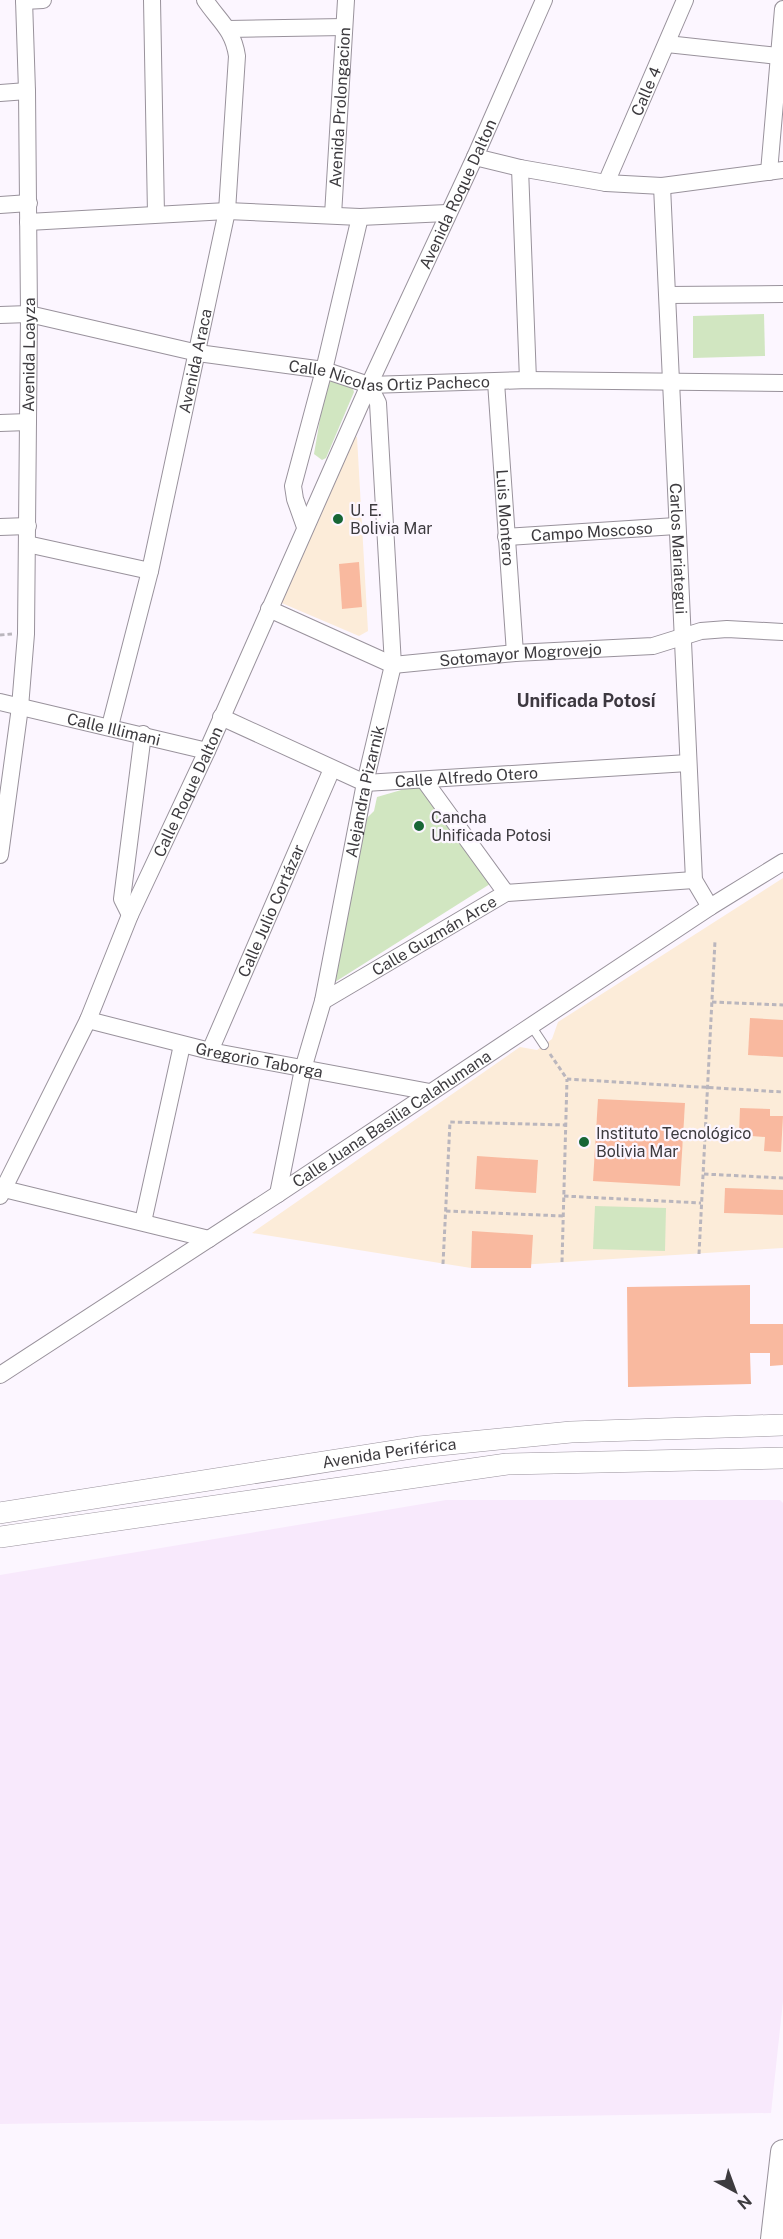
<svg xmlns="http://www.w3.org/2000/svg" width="783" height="2239" font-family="'Public Sans',sans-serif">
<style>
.industrial{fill:#f8e9fc}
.education{fill:#fcecd9}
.green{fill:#d1e6c1}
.building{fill:#f9b99f}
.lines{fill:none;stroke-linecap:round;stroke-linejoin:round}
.service-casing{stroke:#99929c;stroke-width:10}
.minor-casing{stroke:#99929c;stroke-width:18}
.tertiary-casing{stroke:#99929c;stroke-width:22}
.secondary-casing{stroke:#99929c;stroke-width:26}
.path{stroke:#bab6bd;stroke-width:3;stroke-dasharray:4.5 3;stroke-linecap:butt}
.service{stroke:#fff;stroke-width:8}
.minor{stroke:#fff;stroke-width:16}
.tertiary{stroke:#fff;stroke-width:21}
.secondary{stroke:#fff;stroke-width:24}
.poi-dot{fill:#176635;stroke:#fcf6ff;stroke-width:2}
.labels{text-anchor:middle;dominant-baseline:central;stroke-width:4.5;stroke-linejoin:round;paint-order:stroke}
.street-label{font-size:16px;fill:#3d3b3f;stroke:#fcf6ff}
.poi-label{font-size:16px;fill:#3d3b3f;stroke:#fcf6ff;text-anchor:start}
.neighbourhood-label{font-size:18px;font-weight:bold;fill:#3d3840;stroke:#fcf6ff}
</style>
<rect width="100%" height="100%" fill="#fcf6ff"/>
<polygon class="industrial" points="446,1500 780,1500 783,1503 783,2001 771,2113 0,2124 0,1575"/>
<g class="education">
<polygon points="353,436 357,437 368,631 359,636 277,601"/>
<polygon points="783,878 783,1248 471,1268 252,1233 520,1047 537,1050 544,1045 552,1039 558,1022"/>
</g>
<g class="green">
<polygon points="764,314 765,356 693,358 693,316"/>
<polygon points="333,380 352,386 354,392 326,458 322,460 314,454 326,384"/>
<polygon points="422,784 490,884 335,982 358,827 374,811 377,797"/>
<polygon points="595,1206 666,1208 665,1251 593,1249"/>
</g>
<g class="building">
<polygon points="359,562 362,607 342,609 339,564"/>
<polygon points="750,1018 783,1020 783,1057 748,1055"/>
<polygon points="598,1099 685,1103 680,1186 593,1181"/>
<polygon points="740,1108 770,1109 770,1116 783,1116 781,1152 764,1151 765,1137 739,1135"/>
<polygon points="477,1156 538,1160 536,1193 475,1189"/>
<polygon points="725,1188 783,1190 783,1215 724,1213"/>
<polygon points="472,1231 533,1235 531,1268 471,1268"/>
<polygon points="750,1285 750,1324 783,1324 783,1365 770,1366 770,1353 750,1353 751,1384 628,1387 627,1287"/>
</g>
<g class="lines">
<g class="service-casing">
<polyline id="service" points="532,1027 544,1045"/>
</g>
<g class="minor-casing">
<g id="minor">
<polyline points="152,0 156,214"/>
<polyline points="24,1 43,0"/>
<polyline points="228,29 344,27"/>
<polyline points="667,44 778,56"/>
<polyline points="0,93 27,91"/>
<polyline points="475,157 520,168 606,183 662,186 783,170"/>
<polyline points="520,168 528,380"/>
<polyline points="769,172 783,9"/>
<path id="s1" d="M606 183 685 0"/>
<path id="s2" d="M662 186 694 880 710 907"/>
<polyline points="0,205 29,203"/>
<path id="s3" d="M333 215 346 0"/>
<polyline points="28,222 227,211 360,217 447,213"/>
<polyline points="668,295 783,294"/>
<path id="s4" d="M0 315 29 314 198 353 324 370 369 385 528 380 783 383"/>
<path id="s5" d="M496 382 515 653"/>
<polyline points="0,423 28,422"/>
<polyline points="0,527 28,526"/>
<polyline points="305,527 295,499 293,486 324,370 360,217"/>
<path id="s6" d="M506 537 676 526"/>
<polyline points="27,544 150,571"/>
<path id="s7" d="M269 609 393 665 515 653 653 646 701 631 727 629 783 632"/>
<path id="s8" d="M0 702 207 751"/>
<path id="s9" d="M221 717 365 783 688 763"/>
<path id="s10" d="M110 726 150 571 227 211 237 56C233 29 219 21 205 0"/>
<polyline points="424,780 506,893"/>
<path id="s11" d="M0 855 20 707 26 634 29 314 27 91 24 0"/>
<polyline points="130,915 122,899 143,734"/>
<path id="s12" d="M323 1001 506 893 694 880"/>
<path id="s13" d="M88 1020 210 1051 430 1092"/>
<path id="s14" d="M210 1051 332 769"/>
<polyline points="4,1189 209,1239"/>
<path id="s15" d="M278 1194 303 1069 323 1001 365 783 393 665 378 403 369 385"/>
<path id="s16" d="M0 1196 88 1020 130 915 207 751 369 385 475 157 544 0"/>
<polyline points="143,1222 182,1045"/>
<path id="s17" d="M0 1375 278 1194 710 907 783 862"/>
</g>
</g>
<g class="tertiary-casing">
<g id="tertiary">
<path id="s18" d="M0 1513 419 1447 571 1432 783 1425"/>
<polyline points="0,1537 507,1464 783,1458"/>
</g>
</g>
<g class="secondary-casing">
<polyline id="secondary" points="773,2239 783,2152"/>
</g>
<g class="path">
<polyline points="0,635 12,634"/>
<polyline points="712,1002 783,1005"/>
<polyline points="550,1054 567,1079 783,1092"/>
<polyline points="704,1174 783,1178"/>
<polyline points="564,1196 701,1203"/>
<polyline points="446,1211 563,1216"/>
<polyline points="699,1254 715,941"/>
<polyline points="562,1262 567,1079"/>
<polyline points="443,1264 450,1122 566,1125"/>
</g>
<use href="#service" class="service"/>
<use href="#minor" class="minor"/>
<use href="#tertiary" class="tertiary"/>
<use href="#secondary" class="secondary"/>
</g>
<g class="poi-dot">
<circle cx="338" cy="519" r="6"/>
<circle cx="419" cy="826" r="6"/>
<circle cx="584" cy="1142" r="6"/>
</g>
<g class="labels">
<g class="street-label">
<text stroke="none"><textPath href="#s1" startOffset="100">Calle 4</textPath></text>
<text stroke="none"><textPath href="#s3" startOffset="108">Avenida Prolongacion</textPath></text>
<text stroke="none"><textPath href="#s16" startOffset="1102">Avenida Roque Dalton</textPath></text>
<text stroke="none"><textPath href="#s11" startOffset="502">Avenida Loayza</textPath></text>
<text stroke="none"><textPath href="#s10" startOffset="375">Avenida Araca</textPath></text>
<text stroke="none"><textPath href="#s4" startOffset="396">Calle Nicolas Ortiz Pacheco</textPath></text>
<text stroke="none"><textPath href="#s5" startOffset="136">Luis Montero</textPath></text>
<text stroke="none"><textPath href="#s6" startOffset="86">Campo Moscoso</textPath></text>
<text stroke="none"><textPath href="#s2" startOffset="363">Carlos Mariategui</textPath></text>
<text stroke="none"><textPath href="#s7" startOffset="264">Sotomayor Mogrovejo</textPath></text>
<text stroke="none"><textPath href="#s8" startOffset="117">Calle Illimani</textPath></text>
<text stroke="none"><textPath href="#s9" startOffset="260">Calle Alfredo Otero</textPath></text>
<text stroke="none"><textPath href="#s15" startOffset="412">Alejandra Pizarnik</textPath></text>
<text stroke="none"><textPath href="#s16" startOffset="446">Calle Roque Dalton</textPath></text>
<text stroke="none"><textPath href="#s14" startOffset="153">Calle Julio Cortázar</textPath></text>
<text stroke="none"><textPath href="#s12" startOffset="129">Calle Guzmán Arce</textPath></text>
<text stroke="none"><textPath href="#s13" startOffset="176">Gregorio Taborga</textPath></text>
<text stroke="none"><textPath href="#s17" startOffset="468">Calle Juana Basilia Calahumana</textPath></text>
<text stroke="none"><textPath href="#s18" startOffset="394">Avenida Periférica</textPath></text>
</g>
<g class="poi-label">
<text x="350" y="510">U. E.<tspan x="350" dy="18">Bolivia Mar</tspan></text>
<text x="431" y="817">Cancha<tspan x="431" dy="18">Unificada Potosi</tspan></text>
<text x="596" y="1133">Instituto Tecnológico<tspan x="596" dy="18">Bolivia Mar</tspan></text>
</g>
<g class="neighbourhood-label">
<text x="586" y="700">Unificada Potosí</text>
</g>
</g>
<g transform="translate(735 2191) rotate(139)" stroke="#fcf6ff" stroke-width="4.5" paint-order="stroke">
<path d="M0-4.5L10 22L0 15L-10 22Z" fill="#3d3b3f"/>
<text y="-9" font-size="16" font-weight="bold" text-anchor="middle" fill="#3d3b3f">N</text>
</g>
</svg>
